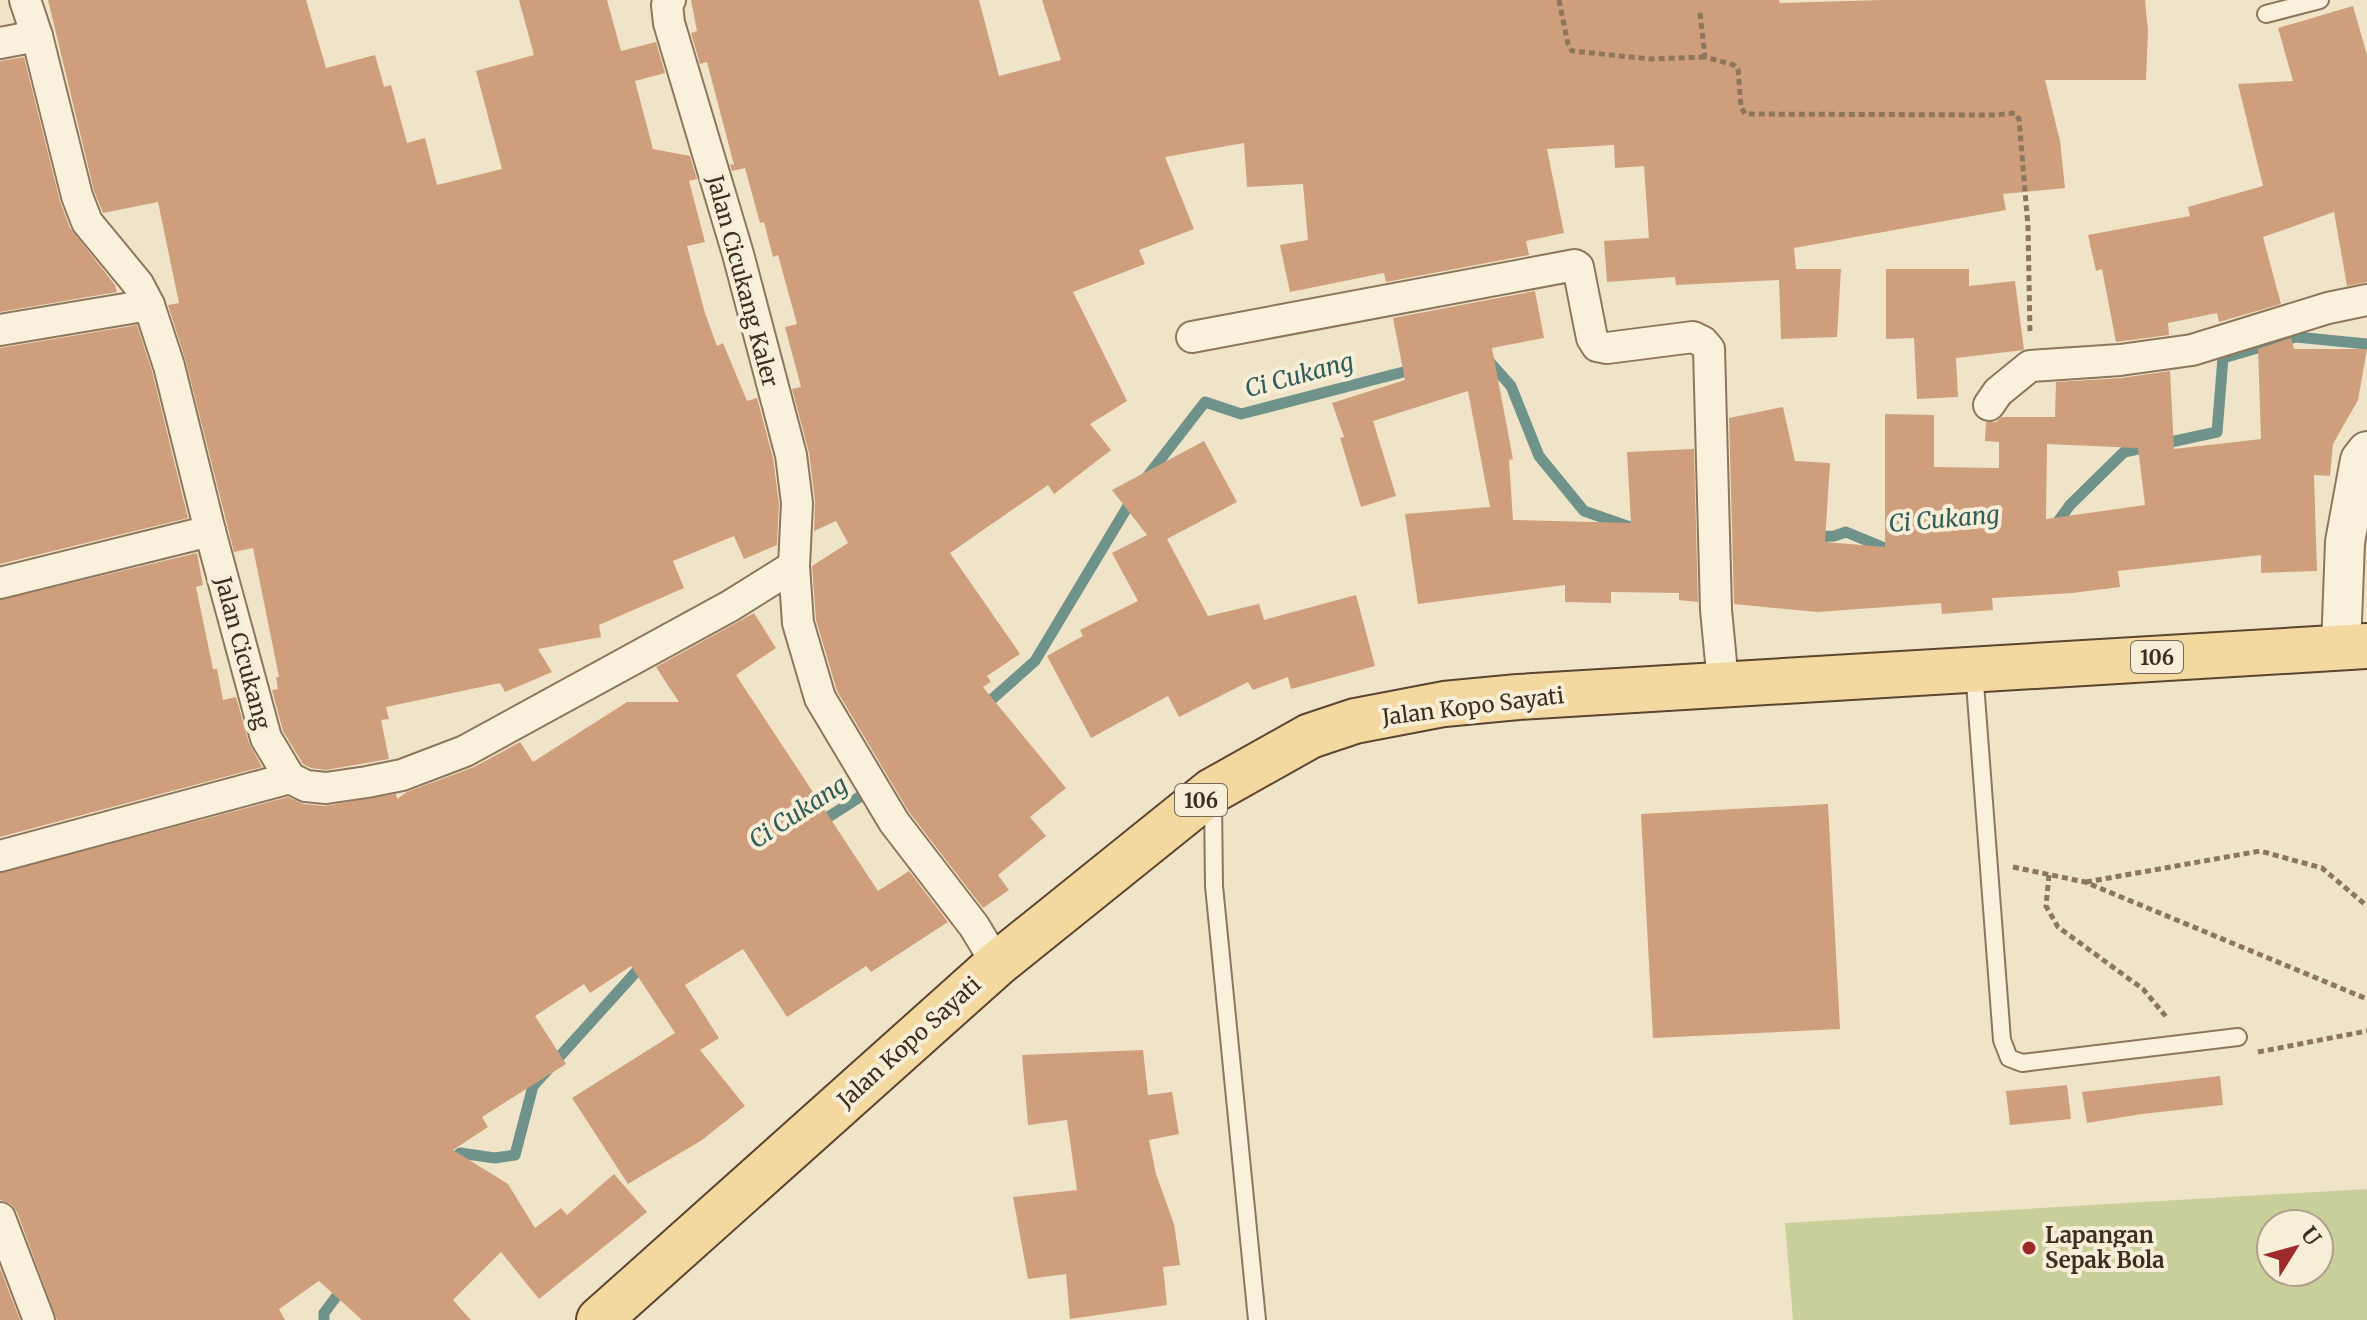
<svg xmlns="http://www.w3.org/2000/svg" width="2367" height="1320" font-family="Merriweather,serif">
<style>
.green{fill:#c9cf9b;fill-rule:evenodd}
.lines{fill:none;stroke-linecap:round;stroke-linejoin:round}
.stream{stroke:#6f938a;stroke-width:11}
.building{fill:#cf9f7d;fill-rule:evenodd}
.service-casing{stroke:#8d765c;stroke-width:20}
.minor-casing{stroke:#8d765c;stroke-width:34}
.tertiary-casing{stroke:#8d765c;stroke-width:42}
.primary-casing{stroke:#5b4430;stroke-width:48}
.path{stroke:#8d765c;stroke-width:5;stroke-dasharray:6 4;stroke-linecap:butt}
.service{stroke:#faf1dc;stroke-width:16}
.minor{stroke:#faf1dc;stroke-width:30}
.tertiary{stroke:#faf1dc;stroke-width:38}
.primary{stroke:#f3d9a0;stroke-width:44}
.poi-dot{fill:#9e2a2b;stroke:#f7eed8;stroke-width:3}
.labels{text-anchor:middle;dominant-baseline:central;stroke-width:8;stroke-linejoin:round;paint-order:stroke}
.shield{fill:#f7eed8;stroke:#756857;stroke-width:2}
.shield-label{font-size:20px;font-weight:bold;fill:#3d2e20}
.street-label{font-size:22px;fill:#3d2e20;stroke:#f7eed8}
.poi-label{font-size:22px;font-weight:bold;fill:#3d2e20;stroke:#f7eed8;text-anchor:start}
.water-label{font-size:24px;font-style:italic;fill:#2f5d5a;stroke:#f7eed8}
</style>
<rect width="100%" height="100%" fill="#f0e4c8"/>
<path class="green" d="M2367 1189V1320H1793L1785 1223ZM2271 1224H2319V1272H2271Z"/>
<g class="lines">
<g class="stream">
<polyline points="1485,357 1511,386 1539,456 1584,511 1630,527"/>
<polyline points="1143,482 1205,402 1241,414 1415,369"/>
<polyline points="2054,527 2070,505 2124,452 2217,432 2223,358 2296,337 2367,344"/>
<polyline points="1814,537 1834,536 1846,532 1892,551"/>
<polyline points="982,708 1035,661 1134,496"/>
<polyline points="819,823 872,789"/>
<polyline points="450,1163 460,1153 495,1158 515,1155 533,1086 644,963"/>
<polyline points="324,1320 324,1313 345,1285"/>
</g>
</g>
<g class="building">
<polygon points="48,0 306,0 326,68 375,55 384,87 391,85 407,143 425,138 437,185 502,169 476,71 534,55 519,0 607,0 621,51 656,42 665,73 635,81 653,149 690,156 697,179 689,181 705,242 687,246 705,313 717,346 723,343 747,401 757,398 773,458 779,504 777,545 744,559 734,536 673,561 684,588 599,625 601,637 538,649 552,672 505,692 500,683 386,707 389,719 381,720 389,759 326,770 311,768 303,764 283,731 272,690 278,689 276,677 279,677 253,548 234,552 186,362 168,305 179,303 158,202 103,213 94,191"/>
<polygon points="691,0 979,0 999,76 1061,60 1042,0 1779,0 1780,3 1882,0 2145,0 2148,31 2146,80 2045,80 2060,141 2065,188 2003,194 2006,210 1794,248 1796,269 1841,269 1837,337 1781,339 1779,280 1676,285 1675,277 1607,282 1604,241 1649,238 1644,166 1615,168 1614,145 1547,149 1564,233 1526,241 1529,255 1386,282 1384,273 1290,292 1280,245 1308,240 1303,184 1247,187 1244,143 1165,157 1194,229 1139,250 1145,264 1073,292 1127,401 1090,424 1111,450 1054,494 1048,485 950,553 1020,654 987,676 991,682 983,687 1066,788 1030,817 1046,836 998,875 1009,890 983,908 909,812 837,691 816,620 812,566 848,543 836,521 814,531 815,501 809,453 792,389 801,387 785,327 797,324 778,255 773,257 764,222 760,223 745,168 732,171 730,164 734,165 707,62 700,64 691,33 697,31"/>
<polygon points="2353,6 2367,55 2367,282 2347,286 2334,212 2263,237 2281,304 2219,322 2217,313 2168,323 2169,335 2116,342 2102,269 2096,271 2088,235 2190,216 2188,207 2263,186 2238,84 2293,81 2278,28"/>
<polygon points="24,57 60,201 70,228 115,285 117,292 0,312 0,61"/>
<polygon points="1886,269 1969,269 1969,286 2015,281 2024,350 1956,358 1958,397 1917,399 1914,338 1886,339"/>
<polygon points="1535,291 1544,338 1492,348 1513,459 1509,460 1513,520 1631,523 1627,452 1694,449 1698,602 1679,600 1679,593 1611,592 1611,603 1565,602 1565,585 1418,604 1405,514 1490,507 1468,391 1373,421 1396,496 1361,507 1340,438 1344,437 1332,403 1405,380 1393,318"/>
<polygon points="137,325 152,371 188,518 0,564 0,348"/>
<path d="M2291 338 2294 349H2367L2358 400 2333 444 2330 476 2314 475 2317 571 2261 573V555L2118 571 2120 587 2072 593 1992 598 1993 610 1942 614 1941 603 1817 612 1734 604 1729 418 1783 407 1795 461 1830 463 1825 542 1885 547V414L1934 415V467L1999 468V442L1985 441 1986 422H1996L2002 417H2055L2056 382 2121 378 2170 371 2174 449 2261 439 2258 349ZM2047 444 2138 448 2145 505 2046 519Z"/>
<polygon points="1204,441 1237,502 1167,539 1208,616 1259,604 1264,620 1356,595 1375,666 1291,689 1288,677 1253,690 1248,682 1179,717 1168,696 1091,738 1047,656 1083,636 1080,630 1138,601 1112,553 1147,535 1112,490"/>
<polygon points="197,553 203,585 196,587 213,669 217,669 223,700 236,697 249,743 262,767 0,837 0,600"/>
<polygon points="754,613 776,648 736,675 878,891 909,871 948,922 871,972 866,966 787,1017 743,949 685,985 719,1038 700,1050 745,1106 702,1140 628,1184 572,1098 675,1033 631,966 590,993 584,984 535,1016 566,1064 482,1117 488,1127 453,1150 508,1184 535,1228 561,1208 567,1215 614,1174 647,1212 539,1299 501,1252 453,1300 471,1320 362,1320 319,1281 279,1309 285,1320 57,1320 17,1212 11,1204 0,1200 0,873 288,797 304,804 324,806 396,794 397,799 407,792 474,767 520,742 533,762 627,702 679,702 656,667"/>
<polygon points="1828,804 1840,1029 1653,1038 1641,814"/>
<polygon points="1143,1050 1148,1095 1172,1092 1179,1134 1149,1140 1156,1174 1174,1224 1180,1265 1163,1267 1167,1305 1070,1319 1066,1274 1028,1279 1013,1197 1077,1190 1067,1120 1028,1125 1022,1055"/>
<polygon points="2220,1076 2223,1105 2142,1114 2087,1123 2082,1092"/>
<polygon points="2067,1085 2071,1119 2010,1125 2006,1091"/>
<polygon points="0,1268 20,1320 0,1320"/>
</g>
<g class="lines">
<g class="service-casing">
<g id="service">
<polyline points="2266,14 2320,0"/>
<polyline points="1974,670 2002,1040 2009,1058 2022,1063 2238,1037"/>
<polyline points="1213,800 1214,886 1257,1320"/>
</g>
</g>
<g class="minor-casing">
<g id="minor">
<polyline points="25,0 37,36 77,196 87,222 138,284 149,305 169,366 210,531 266,738 290,778 306,786 326,788 367,782 402,775 465,751 730,606 794,566"/>
<polyline points="670,0 667,5 669,23 738,254 791,455 797,503 794,566 798,623 820,698 894,822 974,926 997,964"/>
<polyline points="0,43 37,36"/>
<polyline points="0,330 149,305"/>
<polyline points="1192,337 1575,265 1578,267 1592,338 1597,346 1607,348 1693,337 1703,342 1709,349 1716,610 1723,683"/>
<polyline points="1989,405 1998,392 2030,366 2120,360 2192,350 2328,308 2367,300"/>
<polyline points="0,583 210,531"/>
<polyline points="0,856 290,778"/>
<polyline points="0,1218 39,1320"/>
</g>
</g>
<g class="tertiary-casing">
<polyline id="tertiary" points="2341,648 2345,542 2360,460 2367,451"/>
</g>
<g class="primary-casing">
<polyline id="primary" points="599,1320 997,964 1212,791 1310,736 1355,721 1444,704 1518,697 2367,646"/>
</g>
<g class="path">
<polyline points="1559,0 1568,44 1572,51 1650,59 1705,57"/>
<polyline points="1700,13 1705,57 1734,65 1738,69 1741,107 1745,114 1995,115 2015,113 2019,119 2028,227 2030,333"/>
<polyline points="2013,867 2085,882 2367,999"/>
<polyline points="2049,875 2046,906 2058,927 2143,989 2168,1019"/>
<polyline points="2086,882 2260,851 2322,868 2367,906"/>
<polyline points="2258,1052 2367,1031"/>
</g>
<use href="#service" class="service"/>
<use href="#minor" class="minor"/>
<use href="#tertiary" class="tertiary"/>
<use href="#primary" class="primary"/>
</g>
<circle class="poi-dot" cx="2029" cy="1248" r="8"/>
<g class="labels">
<g class="shield">
<rect x="2131" y="641" width="52" height="32" rx="6"/>
<rect x="1175" y="784" width="52" height="32" rx="6"/>
</g>
<g class="shield-label">
<text x="2157" y="657">106</text>
<text x="1201" y="800">106</text>
</g>
<g class="street-label">
<text transform="translate(743 281) rotate(75)">Jalan Cicukang Kaler</text>
<text transform="translate(243 653) rotate(75)">Jalan Cicukang</text>
<text transform="translate(1473 706) rotate(-7)">Jalan Kopo Sayati</text>
<text transform="translate(909 1042) rotate(-42)">Jalan Kopo Sayati</text>
</g>
<g class="poi-label">
<text x="2045" y="1235">Lapangan<tspan x="2045" dy="25">Sepak Bola</tspan></text>
</g>
<g class="water-label">
<text transform="translate(1299 375) rotate(-15)">Ci Cukang</text>
<text transform="translate(1944 519) rotate(-5)">Ci Cukang</text>
<text transform="translate(798 812) rotate(-33)">Ci Cukang</text>
</g>
</g>
<g transform="translate(2295 1248) rotate(53)"><circle r="38" fill="#f7eed8" stroke="#ada18e" stroke-width="2"/>
<path d="M0-6L14 30L0 20L-14 30Z" fill="#9e2a2b"/>
<text y="-12" font-size="22" font-weight="bold" text-anchor="middle" fill="#3d2e20">U</text>
</g>
</svg>
